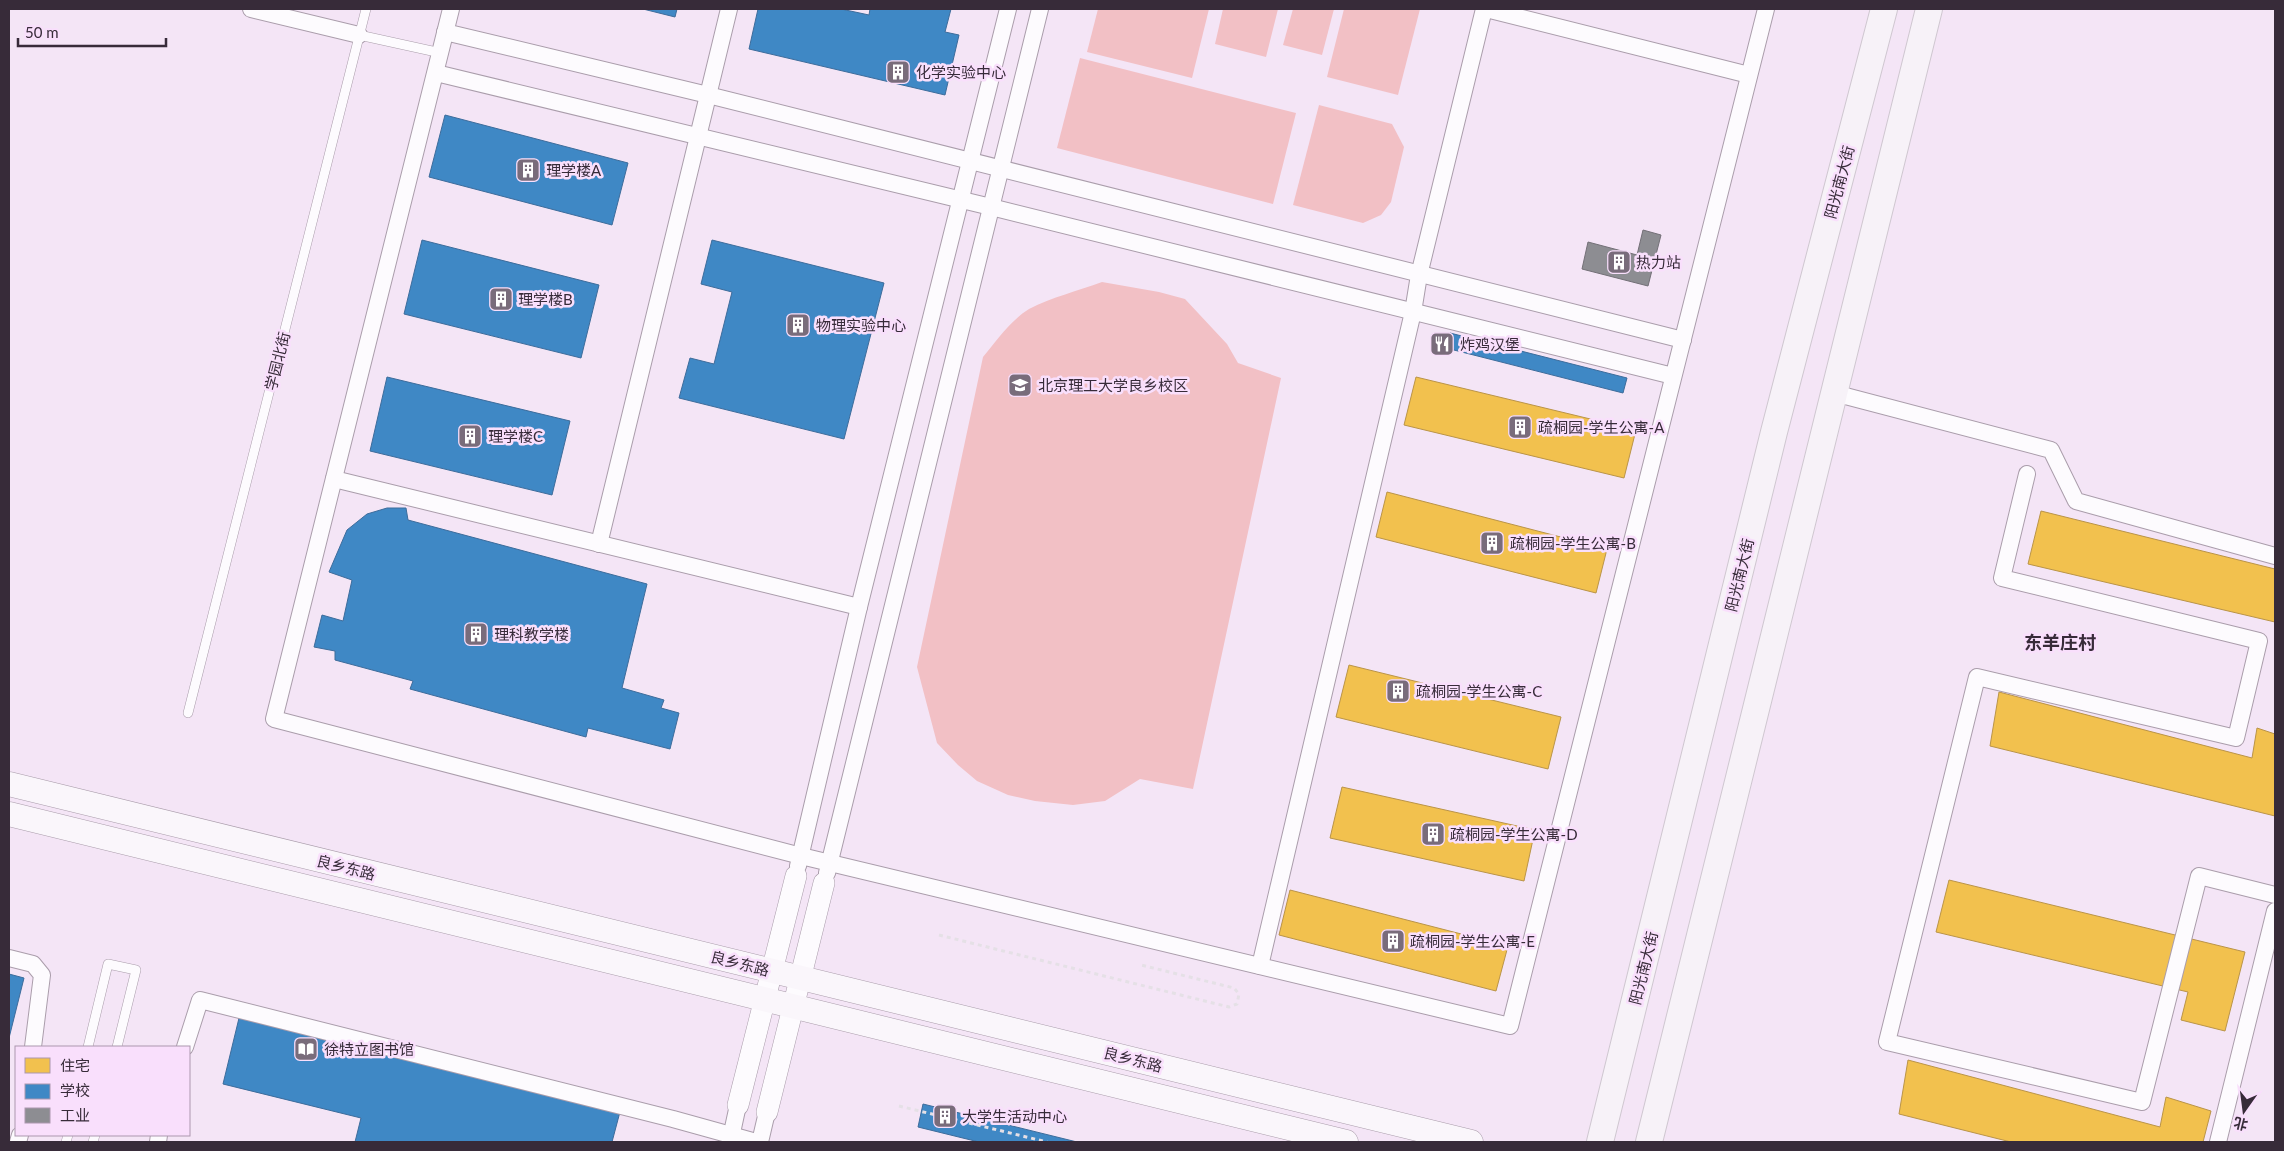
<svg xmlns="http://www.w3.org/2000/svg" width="2284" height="1151" font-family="Lato,'Noto Sans SC',sans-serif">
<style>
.green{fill:#f2c0c5}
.homes{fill:#f2c14e;stroke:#ba9448}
.schools{fill:#3f88c5;stroke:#3d6c9b}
.industry{fill:#8d8d92;stroke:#737077}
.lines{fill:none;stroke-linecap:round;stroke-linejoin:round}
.service-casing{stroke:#aa9dab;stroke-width:10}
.minor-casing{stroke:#aa9dab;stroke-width:18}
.tertiary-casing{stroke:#aa9dab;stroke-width:22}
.secondary-casing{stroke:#aa9dab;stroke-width:25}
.primary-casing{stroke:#cfc7d0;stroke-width:28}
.path{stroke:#e5e0e6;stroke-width:3;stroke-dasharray:4 4;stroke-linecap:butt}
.service{stroke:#fdfbfe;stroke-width:9}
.minor{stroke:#fdfbfe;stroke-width:16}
.tertiary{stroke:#fdfbfe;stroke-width:21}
.secondary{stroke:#faf6fb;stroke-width:24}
.primary{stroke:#f7f2f8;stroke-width:26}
.labels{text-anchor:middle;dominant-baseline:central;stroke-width:5;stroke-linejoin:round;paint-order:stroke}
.poi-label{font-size:15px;fill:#372b39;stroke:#f9dffc;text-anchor:start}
.street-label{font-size:15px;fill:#372b39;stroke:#f9dffc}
.quarter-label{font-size:18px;font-weight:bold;fill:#372b39;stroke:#f9dffc}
</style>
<rect width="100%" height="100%" fill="#f4e5f6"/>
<g class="green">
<polygon points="1098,9 1209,9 1192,78 1087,52"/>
<polygon points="1223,9 1278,9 1266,57 1215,44"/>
<polygon points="1293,9 1334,9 1322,55 1283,45"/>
<polygon points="1344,9 1420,9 1398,95 1327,77"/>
<polygon points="1080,58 1296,113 1273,204 1057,148"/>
<polygon points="1319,105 1392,124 1404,147 1391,202 1381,215 1363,223 1293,205"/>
<path d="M1102 282 1159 292 1185 299 1227 344 1238 363 1281 378 1193 789 1140 779 1105 801 1073 805 1035 801 1008 795 977 781 958 765 937 743 917 667 983 357C996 341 1011 320 1029 309 1052 297 1078 291 1102 282Z"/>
</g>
<g class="homes">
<polygon points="1416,377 1636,430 1624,478 1404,425"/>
<polygon points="1387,492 1607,549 1596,593 1376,537"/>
<polygon points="2041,511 2275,569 2275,622 2028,564"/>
<polygon points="1349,665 1561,717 1548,769 1336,717"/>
<polygon points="1999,692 2252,758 2257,728 2275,734 2275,816 1990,746"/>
<polygon points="1342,787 1535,830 1524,881 1330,838"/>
<polygon points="1949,880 2245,952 2225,1031 2181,1020 2188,992 1936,932"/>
<polygon points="1290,890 1508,946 1496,991 1279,935"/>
<polygon points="1908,1060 2160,1127 2166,1097 2211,1111 2203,1142 2011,1142 1899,1114"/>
</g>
<g class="schools">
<polygon points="643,9 677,9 675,17"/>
<polygon points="758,9 841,9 869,15 870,9 951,9 945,32 959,35 945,95 749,49"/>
<polygon points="445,115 628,163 612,225 429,177"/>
<polygon points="422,240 599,285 581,358 404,314"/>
<polygon points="712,240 884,283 844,439 679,398 690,358 714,364 732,292 701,284"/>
<polygon points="1450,333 1627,378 1623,393 1446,348"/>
<polygon points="387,377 570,421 552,495 370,451"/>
<polygon points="387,508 406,508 408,520 647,584 622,688 664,700 661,708 679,713 670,749 588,728 586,737 410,689 413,681 335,660 335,651 314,647 322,615 343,621 352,580 329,572 347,530 367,514"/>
<polygon points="9,974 24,978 9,1038"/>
<polygon points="240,1014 621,1108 612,1142 355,1142 361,1118 223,1084"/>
<polygon points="923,1104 1077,1142 979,1142 918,1127"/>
</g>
<polygon class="industry" points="1643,230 1661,235 1648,286 1582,269 1588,242 1637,255"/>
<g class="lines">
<g class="service-casing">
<g id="service">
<polyline points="359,35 441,53"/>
<polyline points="188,713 366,9"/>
<polyline points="88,1047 108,964 136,970 117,1047"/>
<polyline points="66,1142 68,1135"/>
<polyline points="93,1142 95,1135"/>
</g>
</g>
<g class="minor-casing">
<g id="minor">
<polyline points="251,9 359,35"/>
<polyline points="451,9 274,719 801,856 1510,1026 1766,9"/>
<polyline points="1486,9 1749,75"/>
<polyline points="445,32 708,95 1683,340"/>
<polyline points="436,73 991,207 1673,376"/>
<polyline points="1834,393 2051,450 2076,501 2275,556"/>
<polyline points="2027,474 2002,578 2259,641 2236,738 1977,677 1887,1042 2142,1102 2199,876 2275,895"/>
<polyline points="334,479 859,607"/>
<polyline points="599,544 729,9"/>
<polyline points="798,866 859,607 1008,9"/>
<polyline points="827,873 1040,9"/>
<polyline points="9,958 33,964 42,975 33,1047"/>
<polyline points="1260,966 1413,312 1419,275 1484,9"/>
<polyline points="185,1047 200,1000 673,1119 756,1142"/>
<polyline points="18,1142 20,1135"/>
<polyline points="158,1142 159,1135"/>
<polyline points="730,1142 738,1105"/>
<polyline points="760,1142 767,1112"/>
<polyline points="2218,1142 2275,911"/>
</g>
</g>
<g class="tertiary-casing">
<g id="tertiary">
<polyline points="738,1105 796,876"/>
<polyline points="767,1112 824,883"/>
</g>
</g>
<g class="secondary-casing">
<g id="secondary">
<polyline points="9,784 1471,1142"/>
<polyline points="9,814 1346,1142"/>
</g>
</g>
<g class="primary-casing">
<g id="primary">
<polyline points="1600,1142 1774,432 1884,9"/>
<polyline points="1649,1142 1929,9"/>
</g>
</g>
<g class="path">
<polyline points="939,935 1229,1007 1237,1004 1239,994 1234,988 1141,965"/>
<polyline points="899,1106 1047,1142"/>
</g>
<use href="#service" class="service"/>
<use href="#minor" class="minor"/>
<use href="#tertiary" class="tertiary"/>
<use href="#secondary" class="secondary"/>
<use href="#primary" class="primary"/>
</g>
<defs>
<g id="building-square" transform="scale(1.25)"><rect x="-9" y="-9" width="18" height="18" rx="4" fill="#796c7b" stroke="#f9dffc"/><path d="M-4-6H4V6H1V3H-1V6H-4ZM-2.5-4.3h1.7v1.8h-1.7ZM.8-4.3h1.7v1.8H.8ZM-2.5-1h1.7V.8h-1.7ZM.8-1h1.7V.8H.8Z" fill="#fff"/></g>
<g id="restaurant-square" transform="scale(1.25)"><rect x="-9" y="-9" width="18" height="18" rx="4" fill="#796c7b" stroke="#f9dffc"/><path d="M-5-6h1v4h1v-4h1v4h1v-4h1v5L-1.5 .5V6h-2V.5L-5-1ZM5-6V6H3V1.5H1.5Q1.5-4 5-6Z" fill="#fff"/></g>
<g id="university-square" transform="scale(1.25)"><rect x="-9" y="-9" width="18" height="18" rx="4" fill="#796c7b" stroke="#f9dffc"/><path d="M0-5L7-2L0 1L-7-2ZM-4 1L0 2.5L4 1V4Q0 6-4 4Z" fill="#fff"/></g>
<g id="library-square" transform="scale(1.25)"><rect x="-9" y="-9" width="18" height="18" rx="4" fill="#796c7b" stroke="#f9dffc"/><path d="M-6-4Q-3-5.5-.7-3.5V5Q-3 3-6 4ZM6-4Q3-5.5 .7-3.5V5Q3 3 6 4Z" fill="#fff"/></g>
</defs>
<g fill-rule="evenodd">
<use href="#building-square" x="898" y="72"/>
<use href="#building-square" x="528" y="170"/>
<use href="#building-square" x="1619" y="262"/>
<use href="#building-square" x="501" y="299"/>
<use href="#building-square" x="798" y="325"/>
<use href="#restaurant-square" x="1442" y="344"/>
<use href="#university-square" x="1020" y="385"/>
<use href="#building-square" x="1520" y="427"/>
<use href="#building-square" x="470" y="436"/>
<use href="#building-square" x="1492" y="543"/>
<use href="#building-square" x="476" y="634"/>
<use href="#building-square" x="1398" y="691"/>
<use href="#building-square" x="1433" y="834"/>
<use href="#building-square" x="1393" y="941"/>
<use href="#library-square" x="306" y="1049"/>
<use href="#building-square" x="945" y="1116"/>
</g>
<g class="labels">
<g class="poi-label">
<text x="916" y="72">化学实验中心</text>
<text x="546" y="170">理学楼A</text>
<text x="1636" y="262">热力站</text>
<text x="518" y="299">理学楼B</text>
<text x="816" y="325">物理实验中心</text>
<text x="1460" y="344">炸鸡汉堡</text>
<text x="1038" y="385">北京理工大学良乡校区</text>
<text x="1538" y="427">疏桐园-学生公寓-A</text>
<text x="488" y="436">理学楼C</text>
<text x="1510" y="543">疏桐园-学生公寓-B</text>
<text x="494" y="634">理科教学楼</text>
<text x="1416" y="691">疏桐园-学生公寓-C</text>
<text x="1450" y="834">疏桐园-学生公寓-D</text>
<text x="1410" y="941">疏桐园-学生公寓-E</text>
<text x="324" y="1049">徐特立图书馆</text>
<text x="962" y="1116">大学生活动中心</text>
</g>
<g class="street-label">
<text transform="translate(1839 182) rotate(-75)">阳光南大街</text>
<text transform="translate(277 361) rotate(-76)">学园北街</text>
<text transform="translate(1739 575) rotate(-76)">阳光南大街</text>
<text transform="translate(346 867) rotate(14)">良乡东路</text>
<text transform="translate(740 963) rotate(14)">良乡东路</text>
<text transform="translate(1643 968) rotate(-76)">阳光南大街</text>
<text transform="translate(1133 1059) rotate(14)">良乡东路</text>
</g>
<g class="quarter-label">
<text x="2060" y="642">东羊庄村</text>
</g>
</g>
<rect width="2284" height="1151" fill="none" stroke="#372b39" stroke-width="20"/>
<rect x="15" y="1046" width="175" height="90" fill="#f9dffc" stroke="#ab97ae"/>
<rect x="25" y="1058" width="25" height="15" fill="#f2c14e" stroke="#ab97ae"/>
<text x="60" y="1071" font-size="15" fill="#372b39">住宅</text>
<rect x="25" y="1084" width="25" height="15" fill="#3f88c5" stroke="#ab97ae"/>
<text x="60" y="1096" font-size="15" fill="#372b39">学校</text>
<rect x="25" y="1108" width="25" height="15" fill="#8d8d92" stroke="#ab97ae"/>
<text x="60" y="1121" font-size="15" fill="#372b39">工业</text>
<g transform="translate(2244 1111) rotate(194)" stroke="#f9dffc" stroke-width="4" paint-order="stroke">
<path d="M0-4L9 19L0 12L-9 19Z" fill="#372b39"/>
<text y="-8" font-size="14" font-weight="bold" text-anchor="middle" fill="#372b39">北</text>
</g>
<path d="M18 38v8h148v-8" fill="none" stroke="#372b39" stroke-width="2.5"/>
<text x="25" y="38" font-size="15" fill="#372b39" stroke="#f9dffc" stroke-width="4" paint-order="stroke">50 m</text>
</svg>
